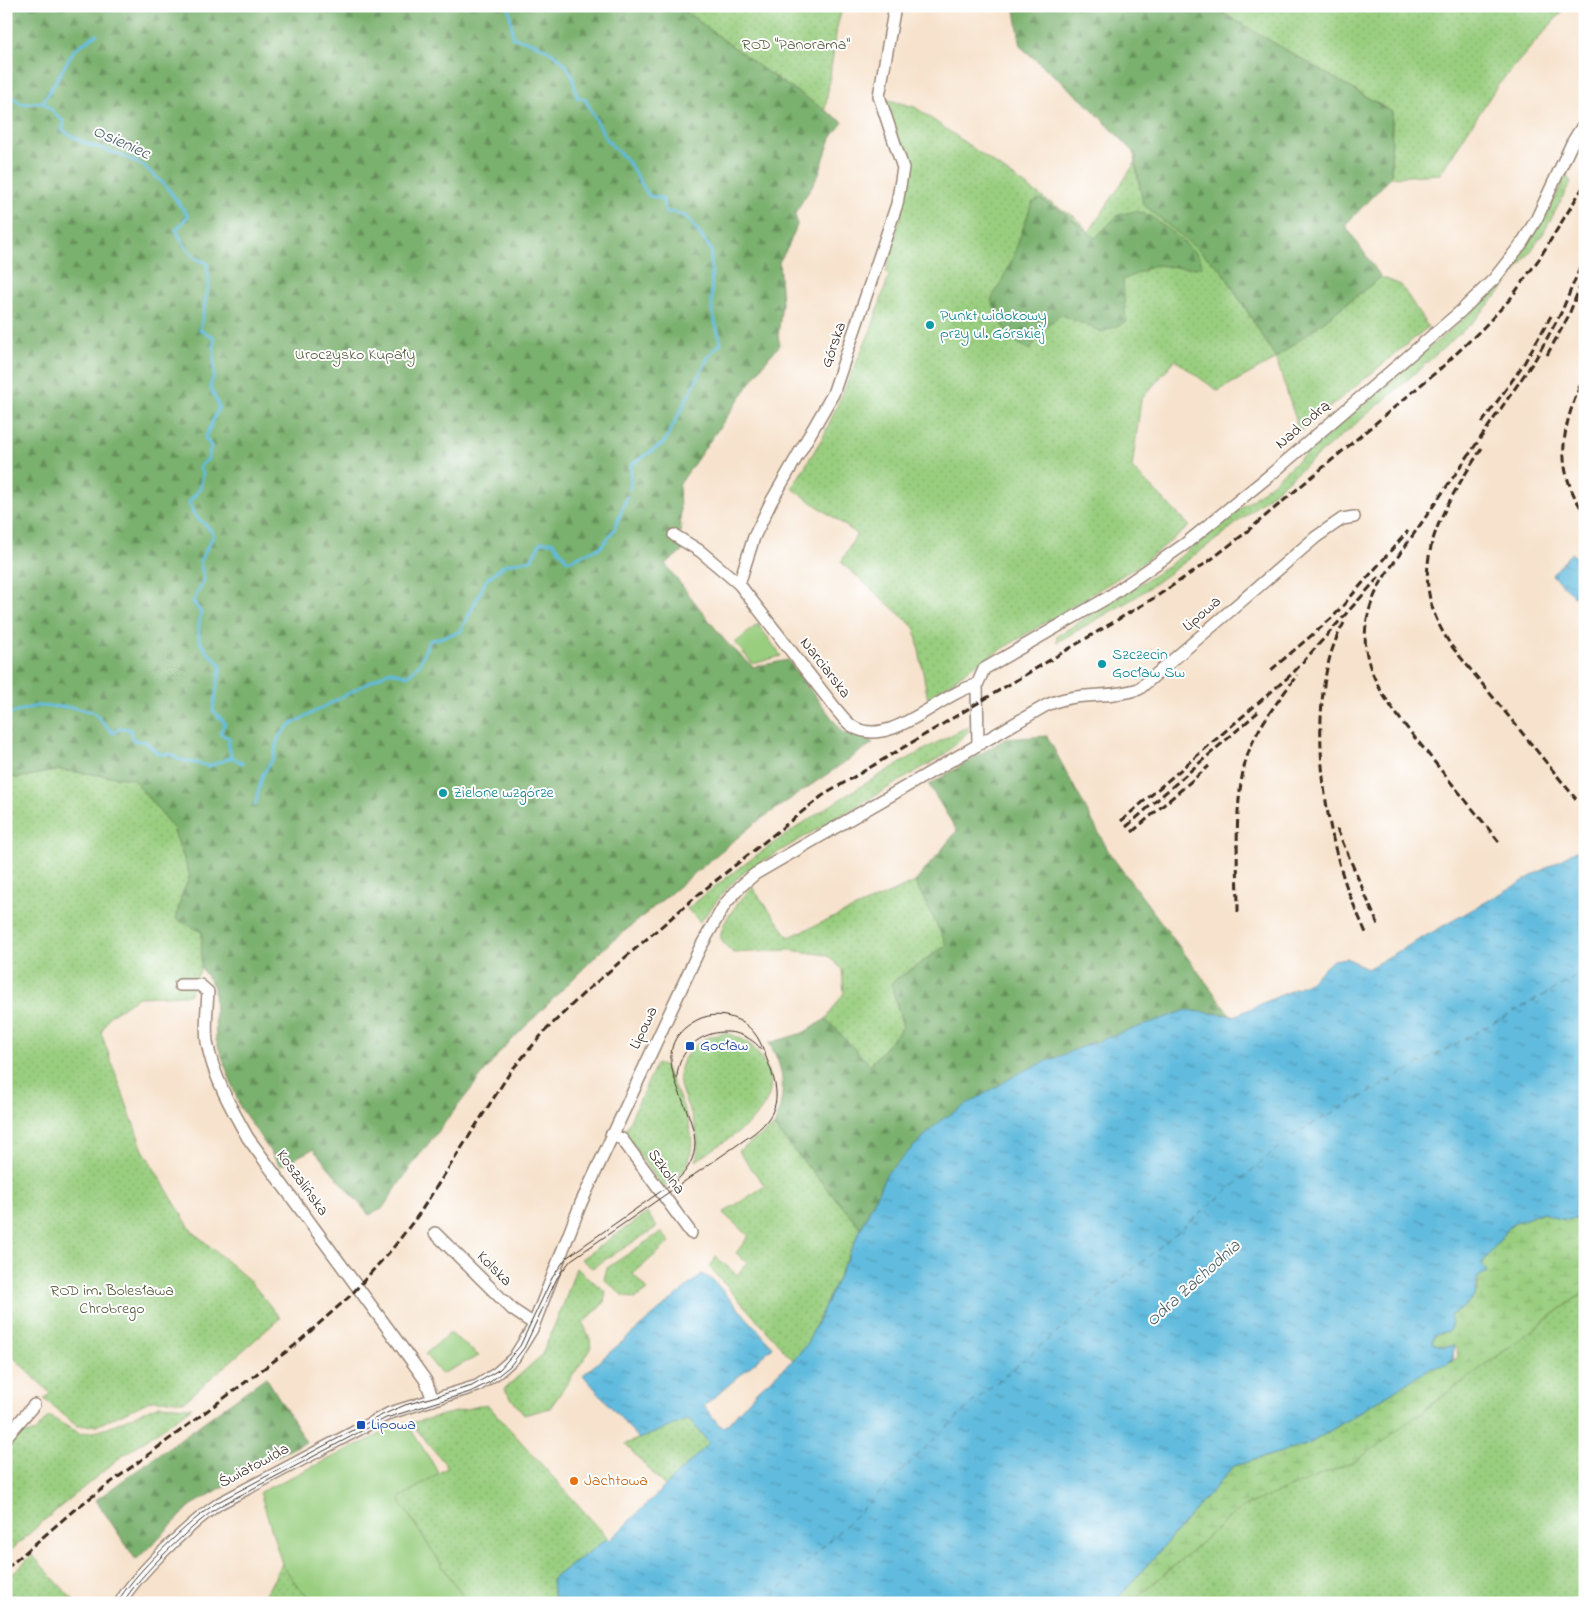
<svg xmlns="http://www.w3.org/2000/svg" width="1591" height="1609" font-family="'Indie Flower',sans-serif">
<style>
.grass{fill:url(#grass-dots);stroke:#6a7c4e}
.forest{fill:url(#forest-firs);stroke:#5a6e46}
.wetland{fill:url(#wetland-marsh);stroke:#6a7c4e}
.park{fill:#99ce7f;stroke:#6a7c4e}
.water{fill:url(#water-ripples);stroke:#4e727e}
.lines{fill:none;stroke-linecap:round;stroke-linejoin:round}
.stream{stroke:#61bbde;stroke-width:3}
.ferry{stroke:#485d61;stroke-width:1;stroke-dasharray:6 5;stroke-linecap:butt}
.minor-casing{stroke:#998676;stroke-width:14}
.minor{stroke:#fff;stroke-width:11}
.tram{stroke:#3b2a1e;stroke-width:1}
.rail{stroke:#3b2a1e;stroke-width:3;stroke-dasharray:8 4;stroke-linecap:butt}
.culture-dot{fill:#0f9aa8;stroke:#fff;stroke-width:2}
.transit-dot{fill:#1a4fb4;stroke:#fff;stroke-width:2}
.food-dot{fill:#e8710a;stroke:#fff;stroke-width:2}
.labels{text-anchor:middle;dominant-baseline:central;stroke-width:4;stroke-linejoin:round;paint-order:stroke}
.park-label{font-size:16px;fill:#575b3b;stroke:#fff}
.culture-label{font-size:16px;fill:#0d838f;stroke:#fff;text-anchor:start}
.street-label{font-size:16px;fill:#3b2a1e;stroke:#fff}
.transit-label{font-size:16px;fill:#164399;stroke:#fff;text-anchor:start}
.food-label{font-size:16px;fill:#c56008;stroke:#fff;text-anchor:start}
.water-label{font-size:18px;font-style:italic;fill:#485d61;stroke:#fff}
</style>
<defs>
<pattern id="grass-dots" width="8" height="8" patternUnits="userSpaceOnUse" patternTransform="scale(1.25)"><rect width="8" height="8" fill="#99ce7f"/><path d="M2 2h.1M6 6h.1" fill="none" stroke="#85b16d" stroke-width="1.8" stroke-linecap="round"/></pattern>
<pattern id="forest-firs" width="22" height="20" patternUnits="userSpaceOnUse" patternTransform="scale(1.25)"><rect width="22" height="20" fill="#7ab16e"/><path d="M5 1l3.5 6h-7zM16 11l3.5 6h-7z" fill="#65905a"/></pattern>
<pattern id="wetland-marsh" width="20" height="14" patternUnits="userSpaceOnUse" patternTransform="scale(1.25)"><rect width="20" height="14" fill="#99ce7f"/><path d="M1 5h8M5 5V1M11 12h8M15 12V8" fill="none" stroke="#85b16d"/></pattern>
<pattern id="water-ripples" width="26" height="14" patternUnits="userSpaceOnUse" patternTransform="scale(1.25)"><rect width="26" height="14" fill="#61bbde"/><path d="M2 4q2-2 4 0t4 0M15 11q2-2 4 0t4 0" fill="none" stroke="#5198b3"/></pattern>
</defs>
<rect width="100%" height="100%" fill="#fff"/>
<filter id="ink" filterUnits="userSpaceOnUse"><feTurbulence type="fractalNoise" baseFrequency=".02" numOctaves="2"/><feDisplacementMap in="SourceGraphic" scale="10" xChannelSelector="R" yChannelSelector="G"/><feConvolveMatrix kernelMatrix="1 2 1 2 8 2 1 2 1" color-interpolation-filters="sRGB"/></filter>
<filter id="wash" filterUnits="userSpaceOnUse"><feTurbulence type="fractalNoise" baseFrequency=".0096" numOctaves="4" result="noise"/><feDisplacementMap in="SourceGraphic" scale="20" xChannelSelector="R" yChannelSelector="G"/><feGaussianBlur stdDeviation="1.12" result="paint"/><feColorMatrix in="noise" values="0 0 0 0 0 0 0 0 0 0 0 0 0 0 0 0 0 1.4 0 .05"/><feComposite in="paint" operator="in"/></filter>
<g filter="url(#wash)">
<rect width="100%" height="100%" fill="#f7e3cd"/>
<g class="grass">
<polygon points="678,6 843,6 837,27 825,111 767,72"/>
<polygon points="1211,6 1567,6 1497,86 1440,174 1391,177 1392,112"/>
<polygon points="885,99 915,107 1046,200 1075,217 1089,232 1135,163 1143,204 1221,269 1276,358 1381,277 1401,285 1428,327 1297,434 1296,420 1276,359 1218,391 1175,360 1141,400 1132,468 1190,526 1141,564 966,671 928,700 915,628 841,562 857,534 792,488 824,435 872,327 889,275 886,272 901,214 909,166"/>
<path d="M1566 175 1571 182 1543 234 1508 283 1475 320 1389 396 1221 536 1136 597 1057 642V636L1167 567 1259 494 1477 307C1514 267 1544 225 1566 175Z"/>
<path d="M968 726V732L944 755 746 871 729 886 700 922 687 909C773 838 869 778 968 726Z"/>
<polygon points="60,770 133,779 173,828 190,876 181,897 202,932 201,968 189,995 138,997 109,1016 101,1033 143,1150 191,1230 250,1281 280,1318 185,1401 152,1400 98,1425 77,1426 44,1399 50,1393 6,1350 6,776 17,778"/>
<path d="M915 882 947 945 891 983 903 1027 870 1065 826 1019 844 993 842 969 827 955 790 950 733 953C730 949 724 945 722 941 715 927 743 897 752 887L789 937Z"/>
<path d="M727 1033C746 1039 755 1046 764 1063 791 1109 727 1138 696 1161 698 1150 699 1141 696 1130 690 1100 663 1076 693 1048 703 1038 713 1035 727 1033Z"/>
<path d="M657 1063 666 1068C678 1098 705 1139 684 1170 679 1177 670 1182 663 1188L624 1133Z"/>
<polygon points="774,1127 861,1228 807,1344 793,1360 710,1268 716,1257 737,1275 747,1263 736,1253 749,1236 723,1213 765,1186 738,1151"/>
<polygon points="647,1213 657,1227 592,1268 581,1259"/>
<polygon points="661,1232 670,1242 633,1274 647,1290 635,1299 622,1295 604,1279 607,1268"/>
<polygon points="576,1268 606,1292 604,1303 583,1323 590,1339 591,1349 550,1408 524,1415 504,1389 541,1356 564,1303"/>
<polygon points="1585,1291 1585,1603 1131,1603 1242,1507 1355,1461"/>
<polygon points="487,1404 608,1538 552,1579 554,1603 467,1603 400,1502 401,1497 448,1467 411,1423"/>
<polygon points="159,1405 192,1407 118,1459 42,1522 6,1555 6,1447 17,1434 34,1433 49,1416 80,1434 99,1431"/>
<polygon points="689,1419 709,1443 666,1487 625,1444"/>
<polygon points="32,1555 76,1603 6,1603 6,1580"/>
<polygon points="282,1564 298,1587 317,1603 261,1603"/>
</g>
<g class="forest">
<polygon points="6,6 678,6 767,72 843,122 831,138 818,176 795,213 797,225 788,247 779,262 782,303 778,336 780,345 768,358 679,485 681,532 668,538 684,550 665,564 726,642 753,667 788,660 844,734 860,730 873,743 755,823 602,950 500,1052 414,1162 382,1209 369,1215 313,1149 280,1166 240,1107 216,1040 214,987 201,968 202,932 176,919 181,897 190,876 173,828 133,779 60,770 17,778 6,776"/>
<polygon points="1019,6 1211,6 1392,112 1391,177 1345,225 1381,277 1276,358 1221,269 1143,204 1134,152 1089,106 1021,47 1015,10"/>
<path d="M1040 199 1065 213 1095 238 1118 215 1136 211 1151 216 1180 239 1199 257 1202 267 1187 268 1155 265 1123 280 1126 322 1102 332 1062 315 1042 328 1031 350C1005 340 1003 323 991 300L1010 265 1032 203Z"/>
<path d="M1047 736 1110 854 1229 1013 1234 1016 1214 1012 941 1120 887 1173 861 1228 774 1127C785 1095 787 1073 769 1043L803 1033 826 1019 870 1065 903 1027 891 983 947 945 915 882 957 831 929 785 1005 739Z"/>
<polygon points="266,1377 306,1442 267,1461 192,1505 136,1560 96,1500"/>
</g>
<path class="wetland" d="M1543 1212C1555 1220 1571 1222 1585 1216V1291L1356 1461 1242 1507 1131 1603H1114L1234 1466 1309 1444 1432 1367 1447 1365 1458 1357 1457 1349 1454 1346 1444 1347 1433 1343 1434 1336 1439 1332 1450 1316 1466 1306 1478 1290C1476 1267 1493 1242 1511 1226 1519 1219 1533 1217 1543 1212Z"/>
<g class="park">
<polygon points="758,624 781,656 753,664 735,643"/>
<polygon points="450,1333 479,1356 441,1374 425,1354"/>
<polygon points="406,1422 439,1473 401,1497 400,1502 467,1603 317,1603 298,1587 282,1564 260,1492"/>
</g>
<g class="water">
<polygon points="1571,553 1585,564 1585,606 1552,575"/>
<path d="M1585 846V1216C1571 1222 1555 1220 1543 1212L1511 1225 1482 1264 1487 1272 1477 1278C1478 1301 1468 1304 1450 1316L1452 1322 1450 1331 1439 1333 1434 1336 1433 1343 1444 1347 1454 1346 1453 1360 1447 1365 1432 1367 1309 1444 1234 1466 1114 1603H554L552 1579 608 1538 610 1540 709 1443 689 1419 639 1439 583 1375 702 1274 713 1280 773 1347 704 1406 719 1425 725 1427 759 1389 793 1360 807 1344 887 1173 941 1120 1021 1072 1084 1046 1187 1010 1234 1016 1308 983 1333 960 1347 958 1367 969Z"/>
</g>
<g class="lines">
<g class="stream">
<path d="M509 6 513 38C534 41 562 53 571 74 575 81 575 90 577 97L585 99 607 140 629 163 649 196 662 198 666 213 673 212 687 217 711 249 712 310 721 343 710 354 664 443 631 465 630 489"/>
<path d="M6 92 21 104 43 102 64 122 62 130 85 143 121 155 144 166 166 186 188 216 176 230C185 246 189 257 207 263L209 282 200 330 214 337V376L210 386 219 407 205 438 211 446 208 459 199 467 203 474 200 489 189 502C195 523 204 518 214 535L200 561 204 580 193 602 201 612C195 643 199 644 221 665L213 710 225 723 220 733 230 739 228 745 232 757 242 763"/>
<polyline points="43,102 75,49 97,34"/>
<polyline points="6,715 36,706 70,707 93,712 113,733 120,728 130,729 133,740 146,742 158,754 170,754 181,760 210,766 232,757"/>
<polyline points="255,805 263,774 274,757 278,738 290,725 390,671 408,676 420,663 429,641 460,632 487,579 506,564 531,560 541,542 553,542 568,561 601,547 614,530 627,497"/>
</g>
<polyline class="ferry" points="765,1603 972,1403 1298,1132 1585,972"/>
</g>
</g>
<g filter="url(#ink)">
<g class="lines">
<g class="minor-casing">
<g id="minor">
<path d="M674 535 700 551 739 584 836 709C841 715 846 722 852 726 889 751 941 692 977 685"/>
<polyline points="739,584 754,537 771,502 833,394 897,204 903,168 879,96 895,6"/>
<polyline points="978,744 977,685 984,669 1107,598 1185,544 1269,476 1461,311 1494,279 1522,243 1537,218 1572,143 1585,122"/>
<path d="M180 985H200L208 992C207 1008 205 1026 207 1042 213 1076 231 1108 248 1138L411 1360 426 1381 433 1400"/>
<polyline points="611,1135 622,1139 691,1233"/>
<polyline points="435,1233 513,1310 534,1324"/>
<polyline points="6,1437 34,1405"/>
<path d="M120 1603C135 1575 193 1521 220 1503L390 1413 477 1386 497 1373 514 1358 532 1329 581 1203 700 948 725 904 741 886 755 874 1045 706C1079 690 1106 700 1139 689L1316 537 1342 519 1354 517"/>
</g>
</g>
<use href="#minor" class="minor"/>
<g class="tram">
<path d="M677 1079C677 1035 733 1015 761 1049"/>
<path d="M117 1603C131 1576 192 1518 218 1502L382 1415 405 1405 472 1386 500 1369 520 1346 552 1278 566 1258 677 1180C688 1170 695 1158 695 1143 694 1102 640 1050 697 1020 710 1013 727 1014 740 1021 755 1029 761 1042 766 1057 779 1089 784 1110 753 1134L571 1260 557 1278 524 1348 510 1366 490 1382 470 1392 386 1418 220 1506C196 1521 136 1578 123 1603"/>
</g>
<g class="rail">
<polyline points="1547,355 1568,317 1585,274"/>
<path d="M1585 374C1563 424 1551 465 1585 514"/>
<polyline points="1482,423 1523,365 1551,316"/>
<path d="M1482 448C1439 514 1400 574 1453 648L1576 799"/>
<path d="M1344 623C1306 688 1321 808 1343 876 1349 896 1358 914 1366 933"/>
<polyline points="1271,670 1333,617 1408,531"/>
<polyline points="1121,821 1293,673 1379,577"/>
<polyline points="1126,827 1258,712"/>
<polyline points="1337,829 1379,927"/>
<polyline points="1132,832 1209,766"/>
<path d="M1499 842C1475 811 1449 781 1425 750 1378 693 1340 648 1386 574L1536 358 1561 313 1585 256"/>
<path d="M1238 912C1238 865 1232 789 1251 746 1262 720 1281 698 1297 675"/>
<polyline points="6,1569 74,1510 294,1346 350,1296 393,1248 419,1214 511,1071 545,1031 585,992 699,894 822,796 1154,598 1209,561 1244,534 1441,368 1482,329 1511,298 1539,259 1585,184"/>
</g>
</g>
</g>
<g class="culture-dot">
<circle cx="930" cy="325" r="5"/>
<circle cx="1102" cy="664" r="5"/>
<circle cx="443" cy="793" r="5"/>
</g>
<g class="transit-dot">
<rect x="685" y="1041" width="10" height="10" rx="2.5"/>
<rect x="356" y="1420" width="10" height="10" rx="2.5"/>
</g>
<circle class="food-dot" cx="574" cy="1481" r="5"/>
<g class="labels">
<g class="park-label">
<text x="796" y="45">ROD "Panorama"</text>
<text x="355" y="355">Uroczysko Kupały</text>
<text x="112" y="1291">ROD im. Bolesława<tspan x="112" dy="18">Chrobrego</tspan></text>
</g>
<g class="culture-label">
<text x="940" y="316">Punkt widokowy<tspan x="940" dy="18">przy ul. Górskiej</tspan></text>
<text x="1112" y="655">Szczecin<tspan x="1112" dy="18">Gocław Sw</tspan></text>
<text x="453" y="793">Zielone wzgórze</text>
</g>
<g class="street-label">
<text transform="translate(834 345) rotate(-71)">Górska</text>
<text transform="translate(1303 425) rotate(-40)">Nad Odrą</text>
<text transform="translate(1202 614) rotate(-41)">Lipowa</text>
<text transform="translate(825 668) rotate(52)">Narciarska</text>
<text transform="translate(644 1028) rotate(-65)">Lipowa</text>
<text transform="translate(666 1172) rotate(54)">Szkolna</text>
<text transform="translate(302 1183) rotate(54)">Koszalińska</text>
<text transform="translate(494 1269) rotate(45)">Kolska</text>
<text transform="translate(254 1466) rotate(-28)">Światowida</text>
</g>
<g class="transit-label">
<text x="700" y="1046">Gocław</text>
<text x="371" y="1425">Lipowa</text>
</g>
<g class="food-label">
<text x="584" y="1481">Jachtowa</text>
</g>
<g class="water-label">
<text transform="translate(121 143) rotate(24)">Osieniec</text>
<text transform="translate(1194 1284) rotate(-42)">Odra Zachodnia</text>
</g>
</g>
<rect width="1591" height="1609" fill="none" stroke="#fff" stroke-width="25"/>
</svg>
